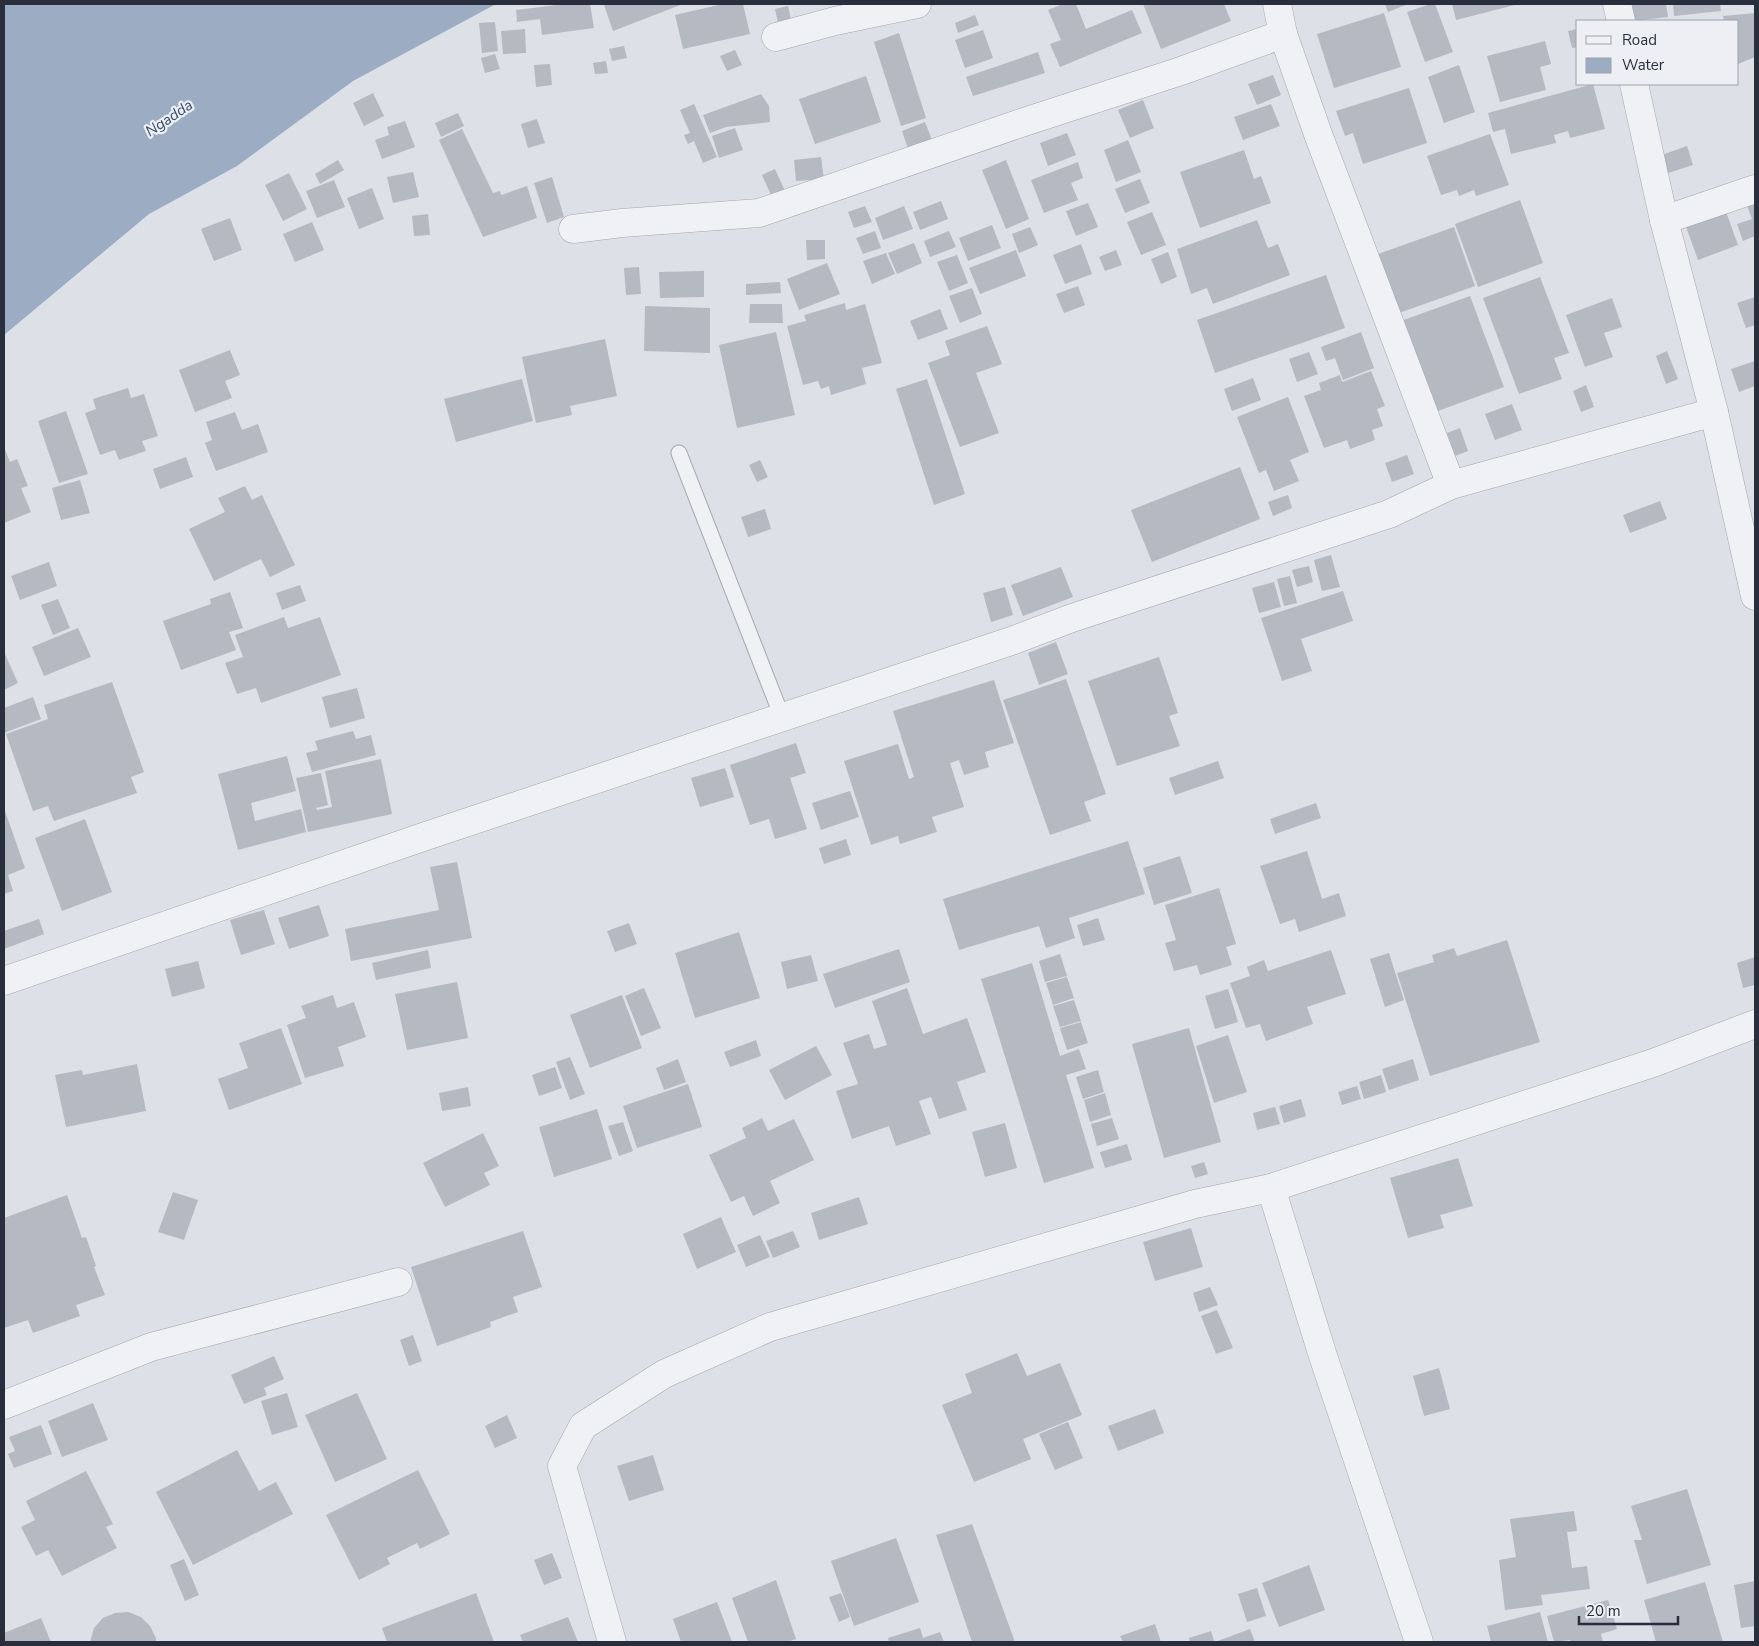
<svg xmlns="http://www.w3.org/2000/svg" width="1759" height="1646" font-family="'Nunito Sans',sans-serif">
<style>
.water{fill:#9bacc3}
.building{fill:#b5b9c2}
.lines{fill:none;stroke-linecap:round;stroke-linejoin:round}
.service-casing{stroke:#a3a7af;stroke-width:17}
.minor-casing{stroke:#a3a7af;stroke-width:29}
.service{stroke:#f0f1f4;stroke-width:15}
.minor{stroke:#f0f1f4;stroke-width:28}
.labels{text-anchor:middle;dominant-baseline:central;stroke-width:4.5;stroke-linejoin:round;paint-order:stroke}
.water-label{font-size:15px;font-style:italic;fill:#364a6b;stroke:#edeff4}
</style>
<rect width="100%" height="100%" fill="#dde0e6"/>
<polygon class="water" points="4,4 496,4 353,81 237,166 149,214 4,335"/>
<g class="building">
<polygon points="565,4 590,4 594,28 542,35 540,19 517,22 516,10"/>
<polygon points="608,4 683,4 613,31 604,5"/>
<polygon points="723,4 743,4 750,34 683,49 675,15"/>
<polygon points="1063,4 1076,4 1086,29 1132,10 1142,33 1060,67 1050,44 1061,40 1048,10"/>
<polygon points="1143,4 1224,4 1231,21 1161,49"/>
<polygon points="1385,4 1408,4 1388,12"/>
<polygon points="1430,4 1435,4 1453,52 1425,62 1407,12"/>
<polygon points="1452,4 1519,4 1456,20"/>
<polygon points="1630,4 1666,4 1668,17 1632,21"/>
<polygon points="1673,4 1720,4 1721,11 1674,16"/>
<polygon points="788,6 791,20 778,23 775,9"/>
<polygon points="1384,13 1401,67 1334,88 1317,34"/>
<polygon points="1755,13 1755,57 1738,64 1738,21 1724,21 1723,16"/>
<polygon points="975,15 979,25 958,33 955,23"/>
<polygon points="495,22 498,51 482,53 479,23"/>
<polygon points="525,29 526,53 503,54 501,31"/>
<polygon points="1578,29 1578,47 1572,48 1568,31"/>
<polygon points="983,30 993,58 965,68 955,40"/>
<polygon points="899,33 926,118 901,126 874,42"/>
<polygon points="1545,41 1551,64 1540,67 1546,90 1500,102 1487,56"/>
<polygon points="624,46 627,58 612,61 609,49"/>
<polygon points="735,50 742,65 727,71 720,56"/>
<polygon points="1038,52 1045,73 973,96 966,77"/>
<polygon points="495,54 500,69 485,73 481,58"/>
<polygon points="606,61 608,73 595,74 593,63"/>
<polygon points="550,64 552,85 536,87 534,65"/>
<polygon points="1459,65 1475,112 1444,123 1428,77"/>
<polygon points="1273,75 1281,95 1257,105 1248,84"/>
<polygon points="866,76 881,122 815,144 799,99"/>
<polygon points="1593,84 1605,129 1570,138 1568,131 1554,135 1556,143 1511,154 1505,129 1493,132 1488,113"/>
<polygon points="1409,88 1427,143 1363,164 1353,133 1345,136 1336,111"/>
<polygon points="373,93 384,116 364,126 353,103"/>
<polygon points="761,94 769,106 770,122 726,127 710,133 703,115"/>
<polygon points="1143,100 1154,128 1130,138 1118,110"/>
<polygon points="694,104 717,157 703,163 694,141 688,144 684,135 690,133 680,110"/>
<polygon points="1271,104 1280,126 1243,140 1234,117"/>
<polygon points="458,113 464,126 441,137 435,123"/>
<polygon points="537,119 545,143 528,148 521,124"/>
<polygon points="405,121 415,147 382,159 375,140 389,135 387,127"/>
<polygon points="925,122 932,140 908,149 902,131"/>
<polygon points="735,128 743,150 719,158 712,136"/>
<polygon points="462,129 493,193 500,191 501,195 527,186 537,218 483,237 439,140"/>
<polygon points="1067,133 1076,155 1048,166 1040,143"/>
<polygon points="1490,134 1509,185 1476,196 1474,190 1459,196 1457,190 1441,195 1427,156"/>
<polygon points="1128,140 1141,172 1116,182 1104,150"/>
<polygon points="1687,146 1693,165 1665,174 1659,156"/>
<polygon points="1244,150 1254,179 1261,176 1271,203 1200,228 1180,172"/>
<polygon points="821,157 824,179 796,181 794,160"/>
<polygon points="338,160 344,170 320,184 315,174"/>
<polygon points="1006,160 1029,219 1006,229 982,170"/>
<polygon points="1078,162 1083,178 1071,183 1078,200 1044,213 1031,180"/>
<polygon points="775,169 785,191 772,197 762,175"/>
<polygon points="413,172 419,197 393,203 387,177"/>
<polygon points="289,173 307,209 283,221 265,185"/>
<polygon points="552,177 564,217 547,223 534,183"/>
<polygon points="1140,179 1150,203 1125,213 1115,189"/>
<polygon points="334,180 345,207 317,218 306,191"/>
<polygon points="372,188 384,219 359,229 347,198"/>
<polygon points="1520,200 1543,263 1478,287 1455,224"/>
<polygon points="1755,200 1755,236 1743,241 1737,224 1752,219 1746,203"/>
<polygon points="941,201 948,219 920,230 913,212"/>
<polygon points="1088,203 1098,227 1076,236 1066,211"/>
<polygon points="865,206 872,222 854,228 848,212"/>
<polygon points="904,206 913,229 883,240 875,218"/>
<polygon points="1725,209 1738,245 1698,260 1685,224"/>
<polygon points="1152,212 1166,245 1141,255 1127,222"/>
<polygon points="428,214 430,235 414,236 412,216"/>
<polygon points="230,218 242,250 214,261 201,229"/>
<polygon points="1257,220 1268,248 1278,244 1290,275 1213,304 1207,288 1191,294 1177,249"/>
<polygon points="312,222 324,250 295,262 283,234"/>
<polygon points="992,225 1001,248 968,261 959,238"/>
<polygon points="1030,227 1038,245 1019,253 1012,234"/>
<polygon points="1454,227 1475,286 1399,313 1378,254"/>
<polygon points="875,231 881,248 863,254 856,238"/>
<polygon points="949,231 956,247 930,257 924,241"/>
<polygon points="806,240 825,240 825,259 807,260"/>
<polygon points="914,243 922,263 897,274 888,253"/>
<polygon points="1081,244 1092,274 1065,284 1053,255"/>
<polygon points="1016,250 1026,276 980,294 969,268"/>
<polygon points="1116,250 1122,265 1105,271 1099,257"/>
<polygon points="1168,252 1177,277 1161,284 1151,259"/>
<polygon points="886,253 895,274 872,284 863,261"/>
<polygon points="957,255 968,283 949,291 937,262"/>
<polygon points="827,263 840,294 799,310 787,279"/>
<polygon points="639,267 641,294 626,295 624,268"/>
<polygon points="704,271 704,297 660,298 659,272"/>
<polygon points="1326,275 1345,328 1215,373 1197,320"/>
<polygon points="1540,277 1569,353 1554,358 1562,379 1519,394 1483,298"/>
<polygon points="780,282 781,293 746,295 746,284"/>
<polygon points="1078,286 1085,305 1064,313 1056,294"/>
<polygon points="972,288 982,314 960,323 949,296"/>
<polygon points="1470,296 1504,387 1435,412 1401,321"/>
<polygon points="1755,297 1755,325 1746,328 1737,303"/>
<polygon points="1612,298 1622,327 1604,333 1613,357 1585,367 1566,315"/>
<polygon points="845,303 846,310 865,304 882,363 862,368 866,384 831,395 829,386 821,389 818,381 803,385 787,326 806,321 804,315"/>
<polygon points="750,304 782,304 783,323 749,323"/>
<polygon points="645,306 710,308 710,353 644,351"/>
<polygon points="940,309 948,329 918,340 910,321"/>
<polygon points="987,326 1002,364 976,373 999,433 960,447 928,363 950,355 945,341"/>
<polygon points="776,332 795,415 737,428 719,345"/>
<polygon points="1361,332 1374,368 1343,380 1335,358 1326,361 1321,347"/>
<polygon points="605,339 617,396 570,406 572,415 536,423 522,357"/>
<polygon points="230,350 240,375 225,381 232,398 195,412 179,370"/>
<polygon points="1667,351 1678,379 1666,384 1656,356"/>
<polygon points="1309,352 1318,374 1297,382 1289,359"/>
<polygon points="1755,361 1755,386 1739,392 1731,369"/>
<polygon points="1371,371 1385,406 1377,409 1383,426 1372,430 1375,440 1350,449 1347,440 1324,448 1304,396 1321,390 1319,383 1340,375 1342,382"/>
<polygon points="1253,378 1261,400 1232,411 1224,389"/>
<polygon points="522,379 533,421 456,442 444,399"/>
<polygon points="927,379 965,494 934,505 896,389"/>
<polygon points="1586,385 1594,407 1581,412 1573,391"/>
<polygon points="128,388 131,398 144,394 158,436 142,441 146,451 119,460 115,450 100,455 85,413 96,409 93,399"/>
<polygon points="1288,397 1309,452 1290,460 1299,481 1274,491 1266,470 1259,473 1237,417"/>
<polygon points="1512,404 1522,430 1495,440 1485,414"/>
<polygon points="66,411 88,474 59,483 38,421"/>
<polygon points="235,412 242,430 258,424 268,452 216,471 205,443 212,440 206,422"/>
<polygon points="1460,428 1468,451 1455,456 1447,433"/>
<polygon points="4,447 10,462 17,459 28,486 21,488 31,512 4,523"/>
<polygon points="1407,455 1414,474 1392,482 1385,463"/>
<polygon points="186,457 193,477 160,489 153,469"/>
<polygon points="760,460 768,477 757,482 749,465"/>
<polygon points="1240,467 1260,519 1152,562 1131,510"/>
<polygon points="80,480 90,513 61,520 52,488"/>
<polygon points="245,486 252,500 262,495 295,565 270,577 261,559 214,581 189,529 225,512 218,498"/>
<polygon points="1288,495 1292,508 1273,516 1268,502"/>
<polygon points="1660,501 1667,519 1630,533 1623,515"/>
<polygon points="765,509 771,529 748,537 741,517"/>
<polygon points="1331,555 1340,587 1322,591 1314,560"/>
<polygon points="49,562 57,586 20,600 11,576"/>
<polygon points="1309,566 1313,582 1297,587 1292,570"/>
<polygon points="1061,567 1073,597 1023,616 1011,585"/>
<polygon points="1290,576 1297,603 1284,606 1277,579"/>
<polygon points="1274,582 1281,607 1259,613 1252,588"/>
<polygon points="300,585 306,601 282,610 276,593"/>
<polygon points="1005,587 1013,615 991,622 983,593"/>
<polygon points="1343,591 1353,621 1301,639 1312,671 1282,681 1261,618"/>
<polygon points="230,592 243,628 229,632 236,650 181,670 163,621 211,604 210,599"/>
<polygon points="58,599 70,628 53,635 41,605"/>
<polygon points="284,617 288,628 320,617 341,675 261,703 256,688 237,694 225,663 243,657 235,635"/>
<polygon points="78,628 91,657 44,676 32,647"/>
<polygon points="1056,642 1068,674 1039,685 1028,653"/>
<polygon points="4,652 18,683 4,690"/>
<polygon points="1159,657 1178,713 1169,716 1180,746 1117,766 1088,681"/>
<polygon points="1066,679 1106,794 1084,802 1091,821 1050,835 1003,700"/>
<polygon points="994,680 1014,743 985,752 989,767 964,775 959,760 950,763 964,807 932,817 937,832 900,844 898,836 871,845 844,761 898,744 909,779 914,777 893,711"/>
<polygon points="112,682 144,772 131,777 137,793 54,821 48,806 33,811 6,734 48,719 44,705"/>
<polygon points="357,688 365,718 330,728 322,697"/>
<polygon points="33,697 41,719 4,733 4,708"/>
<polygon points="353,731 356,739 371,735 376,755 312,772 306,753 318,750 315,741"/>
<polygon points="796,743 806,773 790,778 807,829 775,839 769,819 750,825 730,765"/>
<polygon points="287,756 296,791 251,803 255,821 301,809 306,832 238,850 218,774"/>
<polygon points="381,759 392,814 308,832 296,778 321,773 328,805 316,808 317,810 332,807 325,771"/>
<polygon points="1218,761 1224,778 1175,795 1169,778"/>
<polygon points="725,768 734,797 700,807 691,778"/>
<polygon points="850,791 859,817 821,830 812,803"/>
<polygon points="1316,803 1321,818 1275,834 1270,819"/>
<polygon points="4,808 25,868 8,875 13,891 4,894"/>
<polygon points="85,819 112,892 62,911 35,838"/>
<polygon points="846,839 851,855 824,864 819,848"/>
<polygon points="1128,841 1145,894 1069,918 1075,938 1046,948 1039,926 959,950 943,899"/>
<polygon points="1307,851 1322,899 1339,893 1346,916 1299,932 1295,919 1280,924 1260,866"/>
<polygon points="1180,856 1192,893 1154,905 1143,868"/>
<polygon points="457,862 472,938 351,961 345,929 439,910 430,867"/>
<polygon points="1219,888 1236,944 1226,947 1232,965 1200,975 1197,965 1174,971 1165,943 1176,940 1165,905"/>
<polygon points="319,905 329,936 289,949 278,918"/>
<polygon points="264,910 275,944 241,955 230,920"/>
<polygon points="1098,918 1105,940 1083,946 1077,925"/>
<polygon points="39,919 44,934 4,949 4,931"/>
<polygon points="629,923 637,944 615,952 607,931"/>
<polygon points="739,932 760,998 695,1018 675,953"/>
<polygon points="1507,940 1540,1042 1430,1076 1397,973 1434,962 1432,955 1454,948 1457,956"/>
<polygon points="899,949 910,982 835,1008 823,974"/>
<polygon points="428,950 431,968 376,980 372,963"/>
<polygon points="1331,950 1346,994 1307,1007 1313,1024 1266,1041 1260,1024 1246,1028 1230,983 1250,976 1247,967 1264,960 1268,971"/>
<polygon points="1389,953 1404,1000 1385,1007 1370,959"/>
<polygon points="1060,954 1067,976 1045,982 1039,961"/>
<polygon points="811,955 818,981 787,989 781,962"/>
<polygon points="1755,957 1755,985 1743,988 1737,963"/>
<polygon points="198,961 205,988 172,997 165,969"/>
<polygon points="1032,963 1060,1056 1079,1049 1086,1069 1066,1075 1094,1168 1044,1183 981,979"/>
<polygon points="1067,977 1074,998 1053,1005 1046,983"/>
<polygon points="457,982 468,1038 407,1050 395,994"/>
<polygon points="644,988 661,1028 641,1036 625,996"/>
<polygon points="907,988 923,1034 967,1018 986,1072 957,1082 967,1110 939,1119 931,1097 919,1101 931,1134 896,1146 889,1126 852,1139 836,1091 858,1084 843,1043 869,1034 874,1049 887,1045 872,1001"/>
<polygon points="1228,989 1238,1022 1215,1029 1205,996"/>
<polygon points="333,995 337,1008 354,1002 366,1037 338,1047 344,1066 305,1078 287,1025 306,1018 301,1006"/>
<polygon points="622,995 642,1048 590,1068 570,1015"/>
<polygon points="1074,1000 1081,1021 1060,1027 1053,1006"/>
<polygon points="1081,1022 1088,1043 1067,1050 1060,1028"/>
<polygon points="281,1028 302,1084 229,1110 218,1079 248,1068 239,1043"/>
<polygon points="1189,1028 1221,1142 1164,1158 1132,1044"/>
<polygon points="1228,1035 1247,1092 1214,1103 1196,1046"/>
<polygon points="756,1040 761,1056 730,1067 724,1052"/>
<polygon points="816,1046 832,1075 785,1100 769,1070"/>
<polygon points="570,1057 585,1094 570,1100 556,1062"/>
<polygon points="678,1059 686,1082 664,1090 656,1068"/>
<polygon points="1413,1059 1419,1080 1389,1090 1382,1069"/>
<polygon points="137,1064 146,1111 66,1127 55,1075 82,1070 83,1075"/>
<polygon points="555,1067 562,1088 539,1096 532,1075"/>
<polygon points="1098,1070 1104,1092 1083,1099 1076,1077"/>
<polygon points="1381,1075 1386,1092 1364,1099 1359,1082"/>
<polygon points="688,1084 702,1127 637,1148 623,1106"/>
<polygon points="1357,1086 1361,1099 1342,1105 1338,1092"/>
<polygon points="468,1087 471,1106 442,1111 439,1093"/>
<polygon points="1105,1093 1111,1115 1090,1122 1084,1100"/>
<polygon points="1301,1099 1306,1116 1284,1123 1279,1106"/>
<polygon points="1275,1107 1280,1124 1257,1130 1253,1113"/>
<polygon points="597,1109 612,1159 554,1177 539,1127"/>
<polygon points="762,1118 768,1131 794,1119 814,1160 770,1181 780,1203 753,1216 744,1196 731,1202 709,1155 746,1138 742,1128"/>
<polygon points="1112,1118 1119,1139 1097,1146 1091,1124"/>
<polygon points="623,1122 633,1151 619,1156 608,1126"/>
<polygon points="1005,1123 1017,1168 985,1177 972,1132"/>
<polygon points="483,1133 499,1166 484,1173 490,1185 445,1207 423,1163"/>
<polygon points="1127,1144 1132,1160 1105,1168 1100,1152"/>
<polygon points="1458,1158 1473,1206 1440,1215 1444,1228 1408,1238 1390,1178"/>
<polygon points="1204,1162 1208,1174 1195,1178 1191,1166"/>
<polygon points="173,1192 198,1200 184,1240 158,1232"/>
<polygon points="67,1195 82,1238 86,1237 96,1266 94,1267 105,1295 76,1305 80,1316 33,1333 28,1320 4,1328 4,1261 5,1261 4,1218"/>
<polygon points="859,1197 868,1224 819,1240 811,1213"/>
<polygon points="721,1217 736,1252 697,1269 683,1234"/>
<polygon points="1191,1228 1203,1267 1155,1281 1143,1242"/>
<polygon points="523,1231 542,1287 513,1297 518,1312 490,1322 491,1327 437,1346 411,1267"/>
<polygon points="793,1231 800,1247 773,1258 766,1241"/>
<polygon points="760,1235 770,1257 746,1267 737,1245"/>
<polygon points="1210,1287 1218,1305 1199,1312 1193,1293"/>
<polygon points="1217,1310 1233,1348 1216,1354 1201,1316"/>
<polygon points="413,1335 422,1361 409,1366 400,1340"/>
<polygon points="1017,1353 1027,1376 1060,1363 1082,1415 1023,1439 1031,1459 974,1482 942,1405 972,1393 965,1374"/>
<polygon points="274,1356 284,1379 264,1388 267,1395 244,1404 231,1375"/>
<polygon points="1439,1368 1450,1409 1424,1416 1413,1376"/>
<polygon points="287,1393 298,1427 272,1435 261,1401"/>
<polygon points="357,1393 387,1459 335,1482 305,1415"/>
<polygon points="93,1403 108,1440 62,1457 48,1421"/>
<polygon points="1155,1409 1164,1433 1118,1451 1108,1426"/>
<polygon points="507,1415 517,1438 495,1448 485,1426"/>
<polygon points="1068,1422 1083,1458 1055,1470 1039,1434"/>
<polygon points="41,1425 52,1454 14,1468 8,1454 15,1451 9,1437"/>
<polygon points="237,1450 259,1491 276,1482 293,1514 193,1565 156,1492"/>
<polygon points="653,1455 664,1490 629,1501 617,1466"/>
<polygon points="418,1470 450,1534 420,1549 417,1543 387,1558 390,1564 359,1580 326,1515"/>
<polygon points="86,1471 113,1524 106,1527 117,1548 62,1576 48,1550 36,1556 21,1527 35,1520 26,1501"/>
<polygon points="1687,1489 1711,1565 1647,1584 1634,1540 1642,1540 1631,1506"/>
<polygon points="1574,1511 1577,1531 1567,1532 1572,1568 1587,1566 1590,1589 1541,1595 1543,1605 1505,1610 1499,1560 1516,1557 1510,1519"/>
<polygon points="972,1524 1015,1642 972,1642 936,1535"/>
<polygon points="896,1538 919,1602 854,1626 831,1561"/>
<polygon points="552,1553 562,1578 544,1585 534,1560"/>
<polygon points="184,1559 199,1595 185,1601 170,1565"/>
<polygon points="1309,1565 1325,1610 1279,1627 1262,1583"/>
<polygon points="776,1580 796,1639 787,1642 748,1642 732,1598"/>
<polygon points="1755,1581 1755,1626 1741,1628 1734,1585"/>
<polygon points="1705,1582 1723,1642 1656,1642 1644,1600"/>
<polygon points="1257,1588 1266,1616 1247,1622 1238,1594"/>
<polygon points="476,1593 494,1642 387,1642 382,1628"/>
<polygon points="841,1593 850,1617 839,1622 829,1597"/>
<polygon points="1608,1600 1617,1629 1601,1634 1603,1642 1571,1642 1570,1640 1554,1642 1547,1616"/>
<polygon points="717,1602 732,1642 681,1642 673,1619"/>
<polygon points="128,1612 141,1617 150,1626 156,1638 156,1642 90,1642 94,1628 103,1618 115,1613"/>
<polygon points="1540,1612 1548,1642 1491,1642 1487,1626"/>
<polygon points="568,1617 578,1642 523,1642 520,1635"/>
<polygon points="41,1618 51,1642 4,1642 4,1633"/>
<polygon points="1155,1624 1161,1642 1123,1642 1120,1636"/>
<polygon points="920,1628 923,1638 940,1632 944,1642 889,1642 888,1638"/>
<polygon points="1250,1629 1255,1642 1215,1642"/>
<polygon points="1211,1631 1214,1641 1210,1642 1190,1642 1189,1638"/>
</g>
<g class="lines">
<g class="service-casing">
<polyline id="service" points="679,453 782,717"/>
</g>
<g class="minor-casing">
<g id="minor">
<polyline points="1277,4 1283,34 1318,134 1451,485"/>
<polyline points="1617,4 1621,21"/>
<polyline points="776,37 835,21 917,4"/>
<polyline points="1634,84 1664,220 1714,412 1755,596"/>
<polyline points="1664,220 1755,189"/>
<polyline points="573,229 622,223 759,213 1024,122 1181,71 1283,34"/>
<polyline points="4,981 426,836 1014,640 1072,618 1389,514 1451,485 1714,412"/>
<polyline points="1271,1188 1323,1356 1419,1642"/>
<polyline points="4,1405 151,1347 398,1282"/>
<polyline points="612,1642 562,1466 583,1426 664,1374 770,1327 1195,1204 1271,1188 1653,1063 1755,1024"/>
</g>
</g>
<use href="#service" class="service"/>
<use href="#minor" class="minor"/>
</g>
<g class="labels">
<g class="water-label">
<text transform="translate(169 118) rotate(-34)">Ngadda</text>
</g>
</g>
<rect width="1759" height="1646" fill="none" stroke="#282e3b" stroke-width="10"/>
<rect x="1576" y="20" width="162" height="65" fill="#edeff4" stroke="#9ea2aa"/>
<rect x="1586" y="36" width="25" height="8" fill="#f0f1f4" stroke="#9ea2aa"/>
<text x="1622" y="45" font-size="15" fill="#282e3b">Road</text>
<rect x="1586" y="58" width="25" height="15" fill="#9bacc3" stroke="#9ea2aa"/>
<text x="1622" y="70" font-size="15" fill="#282e3b">Water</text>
<path d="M1579 1616v8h99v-8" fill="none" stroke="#282e3b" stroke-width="2.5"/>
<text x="1586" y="1616" font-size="15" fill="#282e3b" stroke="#edeff4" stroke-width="4" paint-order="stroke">20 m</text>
</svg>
